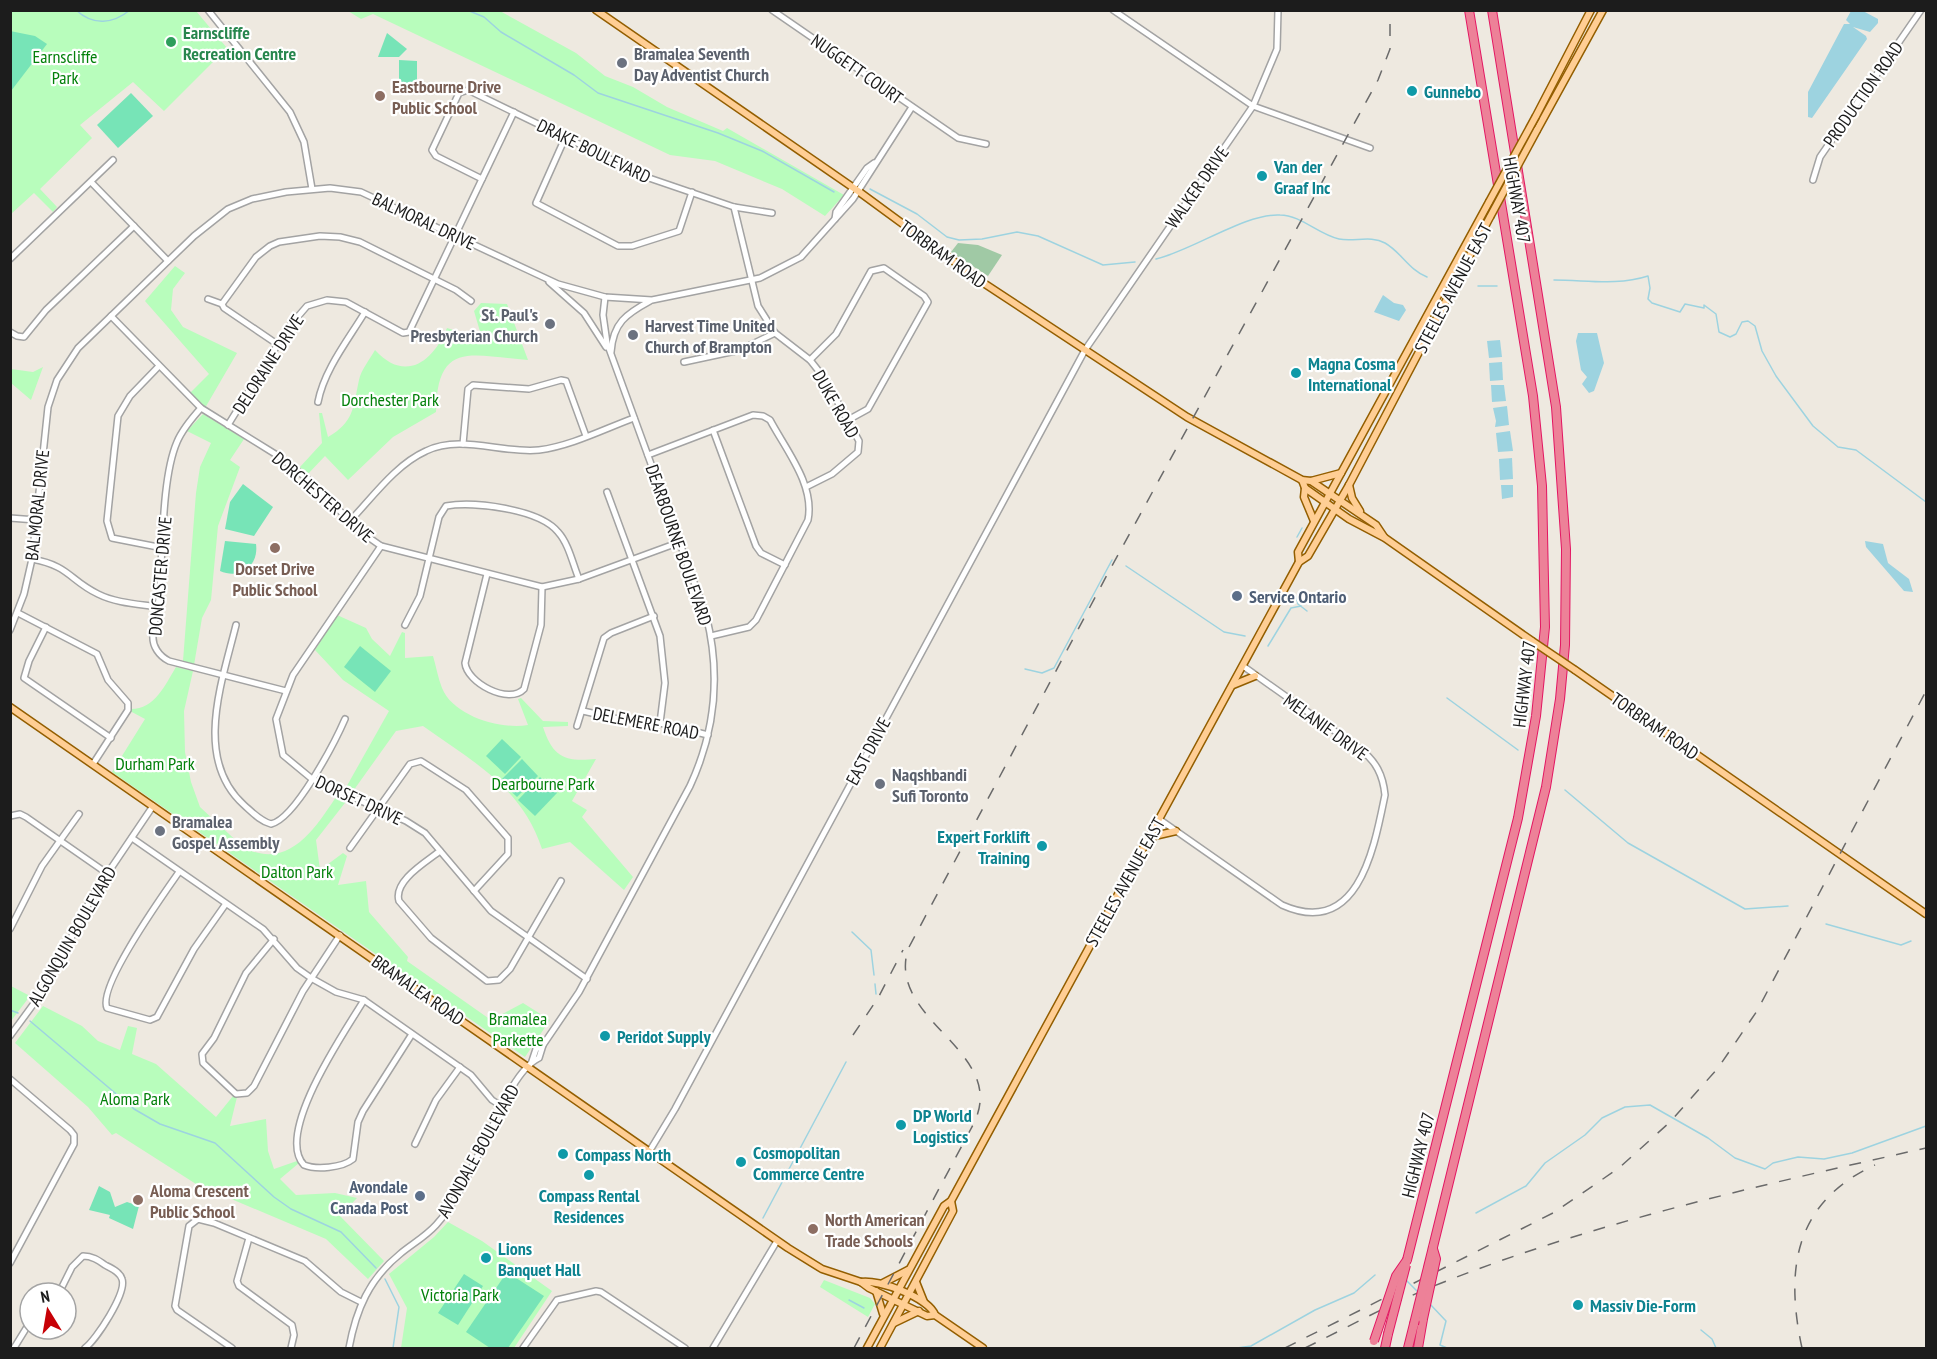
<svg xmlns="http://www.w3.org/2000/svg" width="1937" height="1359" font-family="'PT Sans Narrow',sans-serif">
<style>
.cemetery{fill:#a0c9a5}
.park{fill:#b8fdbc}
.pitch{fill:#77e4b7}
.water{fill:#9dd3e0}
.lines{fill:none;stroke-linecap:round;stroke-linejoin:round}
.stream{stroke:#9dd3e0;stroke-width:1.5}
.minor-casing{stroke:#a3a3a3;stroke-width:8}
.major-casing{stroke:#935e00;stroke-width:9}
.highway-casing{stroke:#e31662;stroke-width:10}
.minor{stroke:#fff;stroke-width:5}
.major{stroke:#ffce94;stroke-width:6}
.highway{stroke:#ed8198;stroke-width:8}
.rail{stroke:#6a6a6a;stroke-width:1.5;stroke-dasharray:12 12;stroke-linecap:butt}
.major-bridge-casing{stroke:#935e00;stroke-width:9;stroke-linecap:butt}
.highway-bridge-casing{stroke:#e31662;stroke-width:10;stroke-linecap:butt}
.major-bridge{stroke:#ffce94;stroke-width:6}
.highway-bridge{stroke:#ed8198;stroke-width:8}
.leisure-dot{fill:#2e9e5b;stroke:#fff;stroke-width:2}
.worship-dot{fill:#6b7280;stroke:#fff;stroke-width:2}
.culture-dot{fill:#0f9aa8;stroke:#fff;stroke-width:2}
.education-dot{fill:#8d6e63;stroke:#fff;stroke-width:2}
.service-dot{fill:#5c6f8a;stroke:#fff;stroke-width:2}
.labels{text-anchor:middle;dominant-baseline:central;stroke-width:4.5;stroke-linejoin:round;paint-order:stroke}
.leisure-label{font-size:18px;font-weight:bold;fill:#27864d;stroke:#fff;text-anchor:start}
.worship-label{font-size:18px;font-weight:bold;fill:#5b616d;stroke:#fff;text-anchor:start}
.park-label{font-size:18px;fill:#03800a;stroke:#fff}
.street-label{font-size:18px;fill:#1c1c1c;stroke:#fff}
.education-label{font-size:18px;font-weight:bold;fill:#785e54;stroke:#fff;text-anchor:start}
.culture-label{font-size:18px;font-weight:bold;fill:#0d838f;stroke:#fff;text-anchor:start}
.service-label{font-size:18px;font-weight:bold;fill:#4e5e75;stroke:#fff;text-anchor:start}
</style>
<rect width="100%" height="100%" fill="#eee9e0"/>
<polygon class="cemetery" points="958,243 978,245 1002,255 988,276 951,252"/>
<g class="park">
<polygon points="11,11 196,11 227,48 164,111 133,82 80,125 92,138 40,189 57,207 53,212 34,193 11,214"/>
<polygon points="348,11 500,11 576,53 605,76 633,87 667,107 723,131 727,128 844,195 825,216 782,189 715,161 670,155 373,14 361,19"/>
<polygon points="175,266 185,273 173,289 171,310 183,327 237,353 205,408 190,393 209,374 145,301"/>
<path d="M481 303 507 304 528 360C472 356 437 339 436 412L393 437 348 480 325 456 307 475 300 467 322 443 319 413H322L328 437C354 422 353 408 359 380 361 370 370 359 375 350 405 383 433 362 447 328L475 337 481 335 474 311Z"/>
<polygon points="43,367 31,400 11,383 11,369 33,372"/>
<polygon points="203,414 244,439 230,460 240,467 218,526 211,600 202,618 194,665 183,661 196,493 200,467 211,443 187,431"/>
<path d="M337 615 366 628 372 639 390 656 402 632 405 633V658L433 656C436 666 438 678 442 688 453 716 501 730 528 725L518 699 521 698 543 721 568 722V726L543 727C553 757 564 762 596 759L572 801 587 810 582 817 633 877 624 890 570 842 542 849C521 786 473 762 423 726L396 731 351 794 344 791 389 711 343 680 315 650Z"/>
<path d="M176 667 193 671 184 711 185 752 191 782 200 807 243 847C289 872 316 827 338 794L348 799 316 840 320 870 343 853 347 856 338 885 366 881 369 912 408 957 407 961 491 1020 523 1003 550 1020 525 1057 112 772 145 719 130 711 131 709C155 709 165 685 176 667Z"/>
<polygon points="11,986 30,996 11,1021"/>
<polygon points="43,1006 82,1026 98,1041 120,1050 128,1026 137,1028 132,1054 156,1064 216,1117 233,1096 237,1097 230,1126 266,1119 268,1151 274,1169 297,1161 299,1163 280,1179 296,1195 335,1193 357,1198 340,1216 384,1261 368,1279 326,1239 196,1184 116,1133 112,1135 88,1107 15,1043"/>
<polygon points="448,1222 482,1241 552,1291 514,1348 401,1348 407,1308 389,1274 434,1237"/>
<polygon points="824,1280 870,1298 875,1304 868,1317 820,1287"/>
</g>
<g class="pitch">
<polygon points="10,31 35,36 47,44 11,91"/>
<polygon points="387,33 407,49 399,57 378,57"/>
<polygon points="399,60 417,61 417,88 399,87"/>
<polygon points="131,93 153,116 118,148 97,125"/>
<polygon points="243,484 273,507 254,536 225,529 230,502"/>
<path d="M225 541 256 544C259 566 240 580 220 571Z"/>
<polygon points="360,646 391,671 375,692 344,667"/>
<polygon points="502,739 521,757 505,774 486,756"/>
<polygon points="522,759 538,776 517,797 500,781"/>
<polygon points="540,777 557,793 535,816 518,800"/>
<polygon points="99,1186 110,1192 115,1207 127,1202 139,1206 133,1229 109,1218 110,1215 89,1210"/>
<polygon points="507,1272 544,1296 508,1348 490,1348 466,1332"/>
<polygon points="464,1274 483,1286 458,1325 438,1313"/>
</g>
<g class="water">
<polygon points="1851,11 1863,11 1878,19 1878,23 1870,32 1853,27 1866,36 1867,39 1812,118 1808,117 1808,92 1844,24 1850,24 1846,20"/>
<polygon points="1383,295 1394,303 1403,305 1406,310 1399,321 1374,312"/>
<polygon points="1578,333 1597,333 1604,363 1594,391 1589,393 1582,384 1587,377 1581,370 1576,341"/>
<polygon points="1500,340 1502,357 1489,358 1487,341"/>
<polygon points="1502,362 1503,380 1490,381 1489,363"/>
<polygon points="1491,385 1504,385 1506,401 1492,402"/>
<polygon points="1507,406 1509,425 1495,427 1496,421 1493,408"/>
<polygon points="1510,431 1513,451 1498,452 1496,433"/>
<polygon points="1512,458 1513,479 1500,480 1499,459"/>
<polygon points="1501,485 1513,485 1513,497 1502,499"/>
<polygon points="1865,541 1883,544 1888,563 1909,579 1913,592 1904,591 1866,547"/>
</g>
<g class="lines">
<g class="stream">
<path d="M76 10C93 26 113 24 130 10"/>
<polyline points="467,10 484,17 501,32 574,75 598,93 718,133 762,151 834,192"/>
<polyline points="870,189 917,214 947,237 959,240 982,239 1017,232 1038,236 1103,265 1135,262"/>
<path d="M1156 259C1194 250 1245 213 1280 215 1301 215 1319 235 1339 239 1354 242 1371 235 1385 243 1401 252 1409 270 1427 277"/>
<path d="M1554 280C1587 280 1617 286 1648 276L1650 288 1648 299 1652 303 1680 312 1685 304 1704 308V305L1716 314 1719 332 1730 337 1736 334 1742 322 1748 321 1755 326 1762 351 1776 376 1813 426 1838 447 1856 450 1926 502"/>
<polyline points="1478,286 1497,286"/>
<polyline points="1297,537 1302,528"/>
<polyline points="1126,566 1224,632 1245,636"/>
<polyline points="1296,597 1298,604 1307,611"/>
<polyline points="1268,646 1291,608 1301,606"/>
<polyline points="1025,669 1042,673 1054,668 1112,560"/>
<polyline points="1447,698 1518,750"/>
<polyline points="1565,790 1628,843 1745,909 1788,906"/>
<polyline points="1826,924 1901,945 1911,941"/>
<polyline points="852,932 871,950 874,975"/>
<polyline points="875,984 876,994"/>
<polyline points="10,1010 18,1013"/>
<polyline points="30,1021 134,1109 160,1124 215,1143 274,1197 291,1209 341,1232 376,1268"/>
<polyline points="1476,1213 1526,1186 1545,1163 1585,1135 1602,1118 1625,1107 1650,1105 1708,1138 1735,1158 1765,1169 1773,1163 1798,1157 1824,1159 1852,1153 1926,1126"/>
<polyline points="763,1218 846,1062"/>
<polyline points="385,1279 399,1307 393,1348"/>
<polyline points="1406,1280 1419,1293"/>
<polyline points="849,1300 864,1308"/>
<polyline points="1429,1303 1446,1321 1440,1345 1447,1348"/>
<polyline points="1701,1330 1712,1339 1716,1348"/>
<polyline points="1237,1348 1251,1346 1315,1310 1354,1293 1375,1275"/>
</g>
<g class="minor-casing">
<g id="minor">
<polyline points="208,10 290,112 304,142 312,189"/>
<polyline points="772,10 958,138 986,144"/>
<polyline points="1113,10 1253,106 1370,148"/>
<polyline points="565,138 536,203 618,246 632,246 679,231 692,192"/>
<polyline points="482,179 436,156 432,150 459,93 468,90 649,178 734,207 772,213"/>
<polyline points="1813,180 1820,157 1921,10"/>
<polyline points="91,182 168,261"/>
<polyline points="734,207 758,306 775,333 810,360 825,379 859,441 858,452 832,474 806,487"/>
<polyline points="835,219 836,212 867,168 874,163"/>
<polyline points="10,259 113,160"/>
<polyline points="549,282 584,313 606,347"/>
<polyline points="208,299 222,304"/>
<polyline points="111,316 201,408 280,457 309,480 361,532 381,546 542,587 579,579 680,542"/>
<polyline points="10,332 17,336 24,337 46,310 134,226"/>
<polyline points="277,344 224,308 222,304 256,257 270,246 279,242 320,236 340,237 360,242 456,290 471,301"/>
<path d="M611 352C613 323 626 314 650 301"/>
<polyline points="810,360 836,334 871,271 884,268 924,296 928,302 868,409 848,420"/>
<polyline points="684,362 740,350 775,333"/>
<polyline points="159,366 130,396 118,416 107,521 112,538 163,548"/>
<path d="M318 402C324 370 348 340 365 312"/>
<path d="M201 408C192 418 182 430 177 442 161 479 163 556 159 598 158 611 153 623 153 635 152 646 159 656 169 661L286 691"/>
<polyline points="228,425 288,328 307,306 327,300 346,302 403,333 409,332 514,112"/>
<polyline points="713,430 756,546 761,553 785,565"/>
<polyline points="463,444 468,389 473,385 529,389 561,380 566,381 586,436"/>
<path d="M648 455 753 415 763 416 770 420C786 450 815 485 808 520L756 620 749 627 711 636"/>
<polyline points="607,492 660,636 665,683 660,723"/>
<polyline points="10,518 36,520"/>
<path d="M349 522C372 498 395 465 426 451 461 434 502 454 539 450 571 446 604 429 634 418"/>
<polyline points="381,546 293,675 276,719 283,755 312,779 406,821 425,833 491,911 587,979"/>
<path d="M32 559C70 566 69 580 98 594 116 603 138 604 158 607"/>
<path d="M487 574 465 663C467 683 509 705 524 689L541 625 542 587"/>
<polyline points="18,613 97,654 108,680 128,703 128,710 93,764"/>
<path d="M236 625C222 682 193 759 244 805 252 812 260 821 271 824 295 819 335 742 345 719"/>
<path d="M405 625 420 596 439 517 446 506C474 501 539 509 558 532 569 544 573 565 579 579"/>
<polyline points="46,627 29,661 24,678 111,738"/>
<polyline points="10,630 24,594 32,559 48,407 57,380 78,348 194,236 228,209 252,199 286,192 330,188 361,192 558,284 605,297 652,300 760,278 801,257 853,199 912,107"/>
<polyline points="583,711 618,719 660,723 708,735"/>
<polyline points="577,726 604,638 611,633 654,616"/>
<polyline points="10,816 20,814 26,817 108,874"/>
<path d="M1159 819 1282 905C1358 939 1374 849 1385 795 1383 775 1376 761 1360 749L1243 666"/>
<polyline points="132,838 263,929 297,968 311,978 336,992 364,1000 471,1075 492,1100 503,1107"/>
<polyline points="350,848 410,764 421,761 466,790 508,838 508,854 474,891"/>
<path d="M440 851C426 862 393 881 399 901L431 938 487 981 499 980 510 969 561 881"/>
<path d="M179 872C165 892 97 987 107 1008L150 1020 157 1017 194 949 225 905"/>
<polyline points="10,929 42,866 79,814"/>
<polyline points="274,939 246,973 214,1038 202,1054 203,1063 236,1094 247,1093 254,1086 303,991 340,935"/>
<path d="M364 1000C346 1030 274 1133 304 1165 316 1170 342 1168 353 1159L358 1122 363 1111 412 1034"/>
<polyline points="10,1036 46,987 93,895 153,806"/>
<path d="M532 1061 536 1049 543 1045 579 992 690 786C715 732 721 674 706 615L607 343 603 315 605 297"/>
<polyline points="10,1079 70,1130 74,1135 74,1144 10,1263"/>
<polyline points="415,1144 436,1100 460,1067"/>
<polyline points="649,1152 675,1109 1085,350 1253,106 1277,49 1278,10"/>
<polyline points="249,1238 237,1281 239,1286 292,1325 294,1335 291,1348"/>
<path d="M59 1293 72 1267 83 1256C92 1256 98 1260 105 1265 111 1268 120 1272 122 1279 127 1293 96 1340 85 1348"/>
<polyline points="14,1348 30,1322"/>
<polyline points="232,1348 177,1310 175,1306 189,1226 198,1219 214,1223 305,1261 341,1292 361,1302"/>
<path d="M349 1348C356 1310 369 1279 400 1254 412 1244 425 1237 436 1225 458 1201 471 1167 487 1138 498 1115 516 1069 539 1058L543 1045"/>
<polyline points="523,1348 557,1300 596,1291 601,1292 685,1348"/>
<polyline points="713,1348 777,1241"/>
</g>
</g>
<g class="major-casing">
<g id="major">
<polyline points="596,10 858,191 982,282 1187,417 1302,480 1311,481 1376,525 1384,537"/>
<polyline points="1536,116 1591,10"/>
<polyline points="1537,130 1603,10"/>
<polyline points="1302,480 1305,488 1349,519 1385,538 1532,641"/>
<polyline points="1311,481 1341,473"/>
<polyline points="1349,485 1352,498 1360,511"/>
<polyline points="1305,488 1304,497 1314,521"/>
<polyline points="1299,562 1298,552 1489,202"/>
<polyline points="1575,670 1926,914"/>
<polyline points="1233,685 1255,676"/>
<polyline points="10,707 788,1248 822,1269 861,1282 869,1288 927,1316 935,1315 983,1348"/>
<polyline points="1150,837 1176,831"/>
<path d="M861 1282C879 1279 929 1298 935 1315"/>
<polyline points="916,1282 924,1302"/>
<polyline points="883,1283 908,1270"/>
<polyline points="876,1291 883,1314"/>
<polyline points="894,1323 919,1311"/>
<polyline points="867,1348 944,1206 951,1201 1299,562 1308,556 1349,485 1490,217"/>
<polyline points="880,1348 953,1211 951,1201"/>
</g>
</g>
<g class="highway-casing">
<g id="highway">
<polyline points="1433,1247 1546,787 1560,699 1565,645 1566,549 1556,407 1492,10"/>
<polyline points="1407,1260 1518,818 1536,716 1545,627 1542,486 1533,396 1469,10"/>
<polyline points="1385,1348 1388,1334"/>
<polyline points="1408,1348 1414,1324"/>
<polyline points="1418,1348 1423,1319"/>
</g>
</g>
<use href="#minor" class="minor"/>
<use href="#major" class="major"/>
<use href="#highway" class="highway"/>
<g class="rail">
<polyline points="853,1035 878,998 903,950"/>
<path d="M854 1348 973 1125C1011 1051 886 1022 908 949L1107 575 1378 80 1390 49V10"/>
<polyline points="1285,1348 1553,1213 1619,1168 1670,1122 1718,1068 1757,1011 1926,691"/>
<path d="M1305 1348C1352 1325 1399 1299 1449 1280 1603 1220 1766 1184 1926 1148"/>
<path d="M1802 1348C1785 1270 1794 1202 1875 1165"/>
</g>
<g class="major-bridge-casing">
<g id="major-bridge">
<polyline points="1489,202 1536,116"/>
<polyline points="1490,217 1537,130"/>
<polyline points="1532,641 1575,670"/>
</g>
</g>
<g class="highway-bridge-casing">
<g id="highway-bridge">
<polyline points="1423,1319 1436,1259 1433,1249"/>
<polyline points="1414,1324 1433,1247"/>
<polyline points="1388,1334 1406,1265"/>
<polyline points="1374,1341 1396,1276 1407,1260"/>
</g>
</g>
<use href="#major-bridge" class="major-bridge"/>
<use href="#highway-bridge" class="highway-bridge"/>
</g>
<circle class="leisure-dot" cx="171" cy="42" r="6"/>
<g class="worship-dot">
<circle cx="622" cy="63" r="6"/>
<circle cx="550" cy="324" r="6"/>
<circle cx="633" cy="335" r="6"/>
<circle cx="880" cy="784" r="6"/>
<circle cx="160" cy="831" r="6"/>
</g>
<g class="culture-dot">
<circle cx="1412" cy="91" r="6"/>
<circle cx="1262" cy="176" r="6"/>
<circle cx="1296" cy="373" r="6"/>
<circle cx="1042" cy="846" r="6"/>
<circle cx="605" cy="1036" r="6"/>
<circle cx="901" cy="1125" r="6"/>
<circle cx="563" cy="1154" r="6"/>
<circle cx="741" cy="1162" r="6"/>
<circle cx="589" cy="1175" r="6"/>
<circle cx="486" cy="1258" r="6"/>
<circle cx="1578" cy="1305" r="6"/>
</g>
<g class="education-dot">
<circle cx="380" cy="96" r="6"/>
<circle cx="275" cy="548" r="6"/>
<circle cx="138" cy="1200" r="6"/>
<circle cx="813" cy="1229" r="6"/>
</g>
<g class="service-dot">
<circle cx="1237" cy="596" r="6"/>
<circle cx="420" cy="1196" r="6"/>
</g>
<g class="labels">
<g class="leisure-label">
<text x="183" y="32">Earnscliffe<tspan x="183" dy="21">Recreation Centre</tspan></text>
</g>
<g class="worship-label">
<text x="634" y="53">Bramalea Seventh<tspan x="634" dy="21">Day Adventist Church</tspan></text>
<text x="538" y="314" text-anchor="end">St. Paul's<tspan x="538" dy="21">Presbyterian Church</tspan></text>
<text x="645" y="325">Harvest Time United<tspan x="645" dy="21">Church of Brampton</tspan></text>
<text x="892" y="774">Naqshbandi<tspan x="892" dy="21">Sufi Toronto</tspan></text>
<text x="172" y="821">Bramalea<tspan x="172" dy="21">Gospel Assembly</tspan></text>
</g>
<g class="park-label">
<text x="65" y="56">Earnscliffe<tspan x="65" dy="21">Park</tspan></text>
<text x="390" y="399">Dorchester Park</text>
<text x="155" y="763">Durham Park</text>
<text x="543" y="783">Dearbourne Park</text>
<text x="297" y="871">Dalton Park</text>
<text x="518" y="1018">Bramalea<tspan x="518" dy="21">Parkette</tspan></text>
<text x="135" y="1098">Aloma Park</text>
<text x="460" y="1294">Victoria Park</text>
</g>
<g class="street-label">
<text transform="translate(857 69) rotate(35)">NUGGETT COURT</text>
<text transform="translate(1863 94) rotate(-55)">PRODUCTION ROAD</text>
<text transform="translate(594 151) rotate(26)">DRAKE BOULEVARD</text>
<text transform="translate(1197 187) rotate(-55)">WALKER DRIVE</text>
<text transform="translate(1517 200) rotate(80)">HIGHWAY 407</text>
<text transform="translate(424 221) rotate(25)">BALMORAL DRIVE</text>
<text transform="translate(943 254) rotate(36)">TORBRAM ROAD</text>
<text transform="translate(1453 288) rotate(-62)">STEELES AVENUE EAST</text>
<text transform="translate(268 364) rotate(-57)">DELORAINE DRIVE</text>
<text transform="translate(836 404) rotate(60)">DUKE ROAD</text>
<text transform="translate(323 497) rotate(41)">DORCHESTER DRIVE</text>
<text transform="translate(37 505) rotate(-84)">BALMORAL DRIVE</text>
<text transform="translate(679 545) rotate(71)">DEARBOURNE BOULEVARD</text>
<text transform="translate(160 576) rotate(-85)">DONCASTER DRIVE</text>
<text transform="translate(1524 684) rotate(-83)">HIGHWAY 407</text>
<text transform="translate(646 723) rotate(11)">DELEMERE ROAD</text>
<text transform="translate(1655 726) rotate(35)">TORBRAM ROAD</text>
<text transform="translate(1326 727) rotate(36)">MELANIE DRIVE</text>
<text transform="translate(868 751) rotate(-62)">EAST DRIVE</text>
<text transform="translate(359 800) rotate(25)">DORSET DRIVE</text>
<text transform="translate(1125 882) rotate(-61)">STEELES AVENUE EAST</text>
<text transform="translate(72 936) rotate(-60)">ALGONQUIN BOULEVARD</text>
<text transform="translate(418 990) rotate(35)">BRAMALEA ROAD</text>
<text transform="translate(478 1151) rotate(-61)">AVONDALE BOULEVARD</text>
<text transform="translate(1418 1155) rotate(-76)">HIGHWAY 407</text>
</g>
<g class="education-label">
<text x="392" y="86">Eastbourne Drive<tspan x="392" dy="21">Public School</tspan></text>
<text x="275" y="568" text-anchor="middle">Dorset Drive<tspan x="275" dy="21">Public School</tspan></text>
<text x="150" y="1190">Aloma Crescent<tspan x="150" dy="21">Public School</tspan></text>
<text x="825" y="1219">North American<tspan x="825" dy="21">Trade Schools</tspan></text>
</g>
<g class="culture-label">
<text x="1424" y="91">Gunnebo</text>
<text x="1274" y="166">Van der<tspan x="1274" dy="21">Graaf Inc</tspan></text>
<text x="1308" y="363">Magna Cosma<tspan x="1308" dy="21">International</tspan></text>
<text x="1030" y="836" text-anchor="end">Expert Forklift<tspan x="1030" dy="21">Training</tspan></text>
<text x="617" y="1036">Peridot Supply</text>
<text x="913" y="1115">DP World<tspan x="913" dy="21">Logistics</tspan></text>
<text x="753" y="1152">Cosmopolitan<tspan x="753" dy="21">Commerce Centre</tspan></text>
<text x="575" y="1154">Compass North</text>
<text x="589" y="1195" text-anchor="middle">Compass Rental<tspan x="589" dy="21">Residences</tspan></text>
<text x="498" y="1248">Lions<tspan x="498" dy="21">Banquet Hall</tspan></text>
<text x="1590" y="1305">Massiv Die-Form</text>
</g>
<g class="service-label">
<text x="1249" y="596">Service Ontario</text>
<text x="408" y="1186" text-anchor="end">Avondale<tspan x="408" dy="21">Canada Post</tspan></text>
</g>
</g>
<rect width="1937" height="1359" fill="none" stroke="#1c1c1c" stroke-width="24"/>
<g transform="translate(48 1311) rotate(349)"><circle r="28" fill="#ffffff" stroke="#a4a4a4" stroke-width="1.5"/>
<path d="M0-4.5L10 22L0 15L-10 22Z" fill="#c70006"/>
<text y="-9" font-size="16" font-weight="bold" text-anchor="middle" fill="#1c1c1c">N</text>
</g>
</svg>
